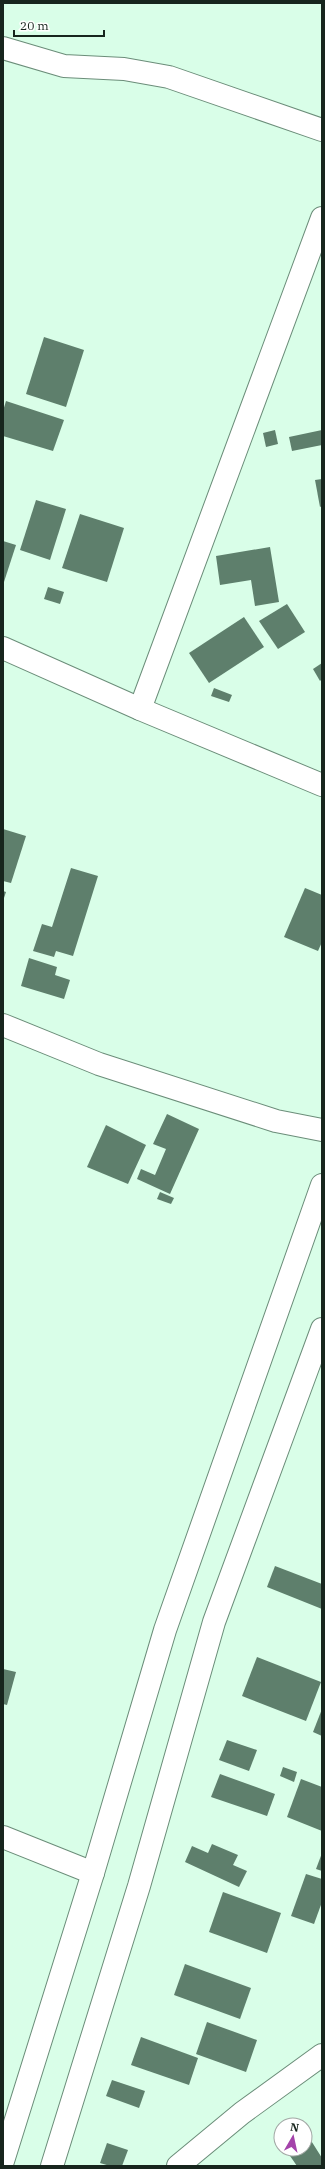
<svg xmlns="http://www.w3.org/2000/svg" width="325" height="2169" font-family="'IBM Plex Serif',serif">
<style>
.building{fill:#5e7f6c}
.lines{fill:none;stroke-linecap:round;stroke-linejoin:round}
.street-casing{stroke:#6b8d79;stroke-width:24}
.street{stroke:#fff;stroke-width:22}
</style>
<rect width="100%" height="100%" fill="#d9fee8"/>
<g class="building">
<polygon points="44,337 84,350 66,407 26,394"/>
<polygon points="6,401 64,420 53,451 3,436 3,411"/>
<polygon points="275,430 278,444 266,447 263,433"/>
<polygon points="322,430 322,445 292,451 289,437"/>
<polygon points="322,479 322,506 320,507 315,480"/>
<polygon points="36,500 66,509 50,560 20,550"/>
<polygon points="80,514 124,528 107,582 62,568"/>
<polygon points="3,541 16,545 3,585"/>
<polygon points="270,547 279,602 255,606 251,580 220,585 216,556"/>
<polygon points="48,587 64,592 60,604 44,599"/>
<polygon points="287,604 305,632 278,649 259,621"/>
<polygon points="244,617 264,647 209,683 189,653"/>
<polygon points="322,663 322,679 320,681 313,669"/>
<polygon points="214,688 232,695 229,702 211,696"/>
<polygon points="3,829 26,836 11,883 3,881"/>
<polygon points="71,868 98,876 73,956 56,951 54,957 33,951 42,924 52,927"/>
<polygon points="305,888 322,895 322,942 318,951 284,937"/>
<polygon points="3,891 6,892 3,901"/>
<polygon points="29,958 57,967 55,975 70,980 64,999 21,986"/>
<polygon points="167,1114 199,1129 170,1194 137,1179 141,1169 155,1175 166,1149 153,1144"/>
<polygon points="106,1125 146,1145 128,1184 87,1167"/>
<polygon points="160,1192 174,1198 171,1204 157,1199"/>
<polygon points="275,1566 322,1584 322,1609 267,1587"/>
<polygon points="257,1657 321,1682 306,1721 242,1696"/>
<polygon points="3,1669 16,1672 7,1705 3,1704"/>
<polygon points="322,1709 322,1736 313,1732"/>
<polygon points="227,1740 257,1750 249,1771 219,1760"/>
<polygon points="283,1767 297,1772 294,1782 280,1776"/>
<polygon points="220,1774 275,1794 267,1816 211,1797"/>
<polygon points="301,1779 322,1787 322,1831 287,1817"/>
<polygon points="212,1844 238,1855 233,1865 247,1871 239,1887 185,1862 192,1846 208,1853"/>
<polygon points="322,1853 322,1871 316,1869"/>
<polygon points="306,1874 322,1879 322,1902 314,1924 291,1916"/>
<polygon points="223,1892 281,1913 267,1953 209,1932"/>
<polygon points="185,1964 251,1988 240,2019 174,1995"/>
<polygon points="207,2022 257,2040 246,2072 196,2054"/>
<polygon points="141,2037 198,2058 189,2085 131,2065"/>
<polygon points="112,2080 145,2091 139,2108 106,2096"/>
<polygon points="310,2139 322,2158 322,2166 297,2166 288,2153 295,2149 305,2149 305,2143"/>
<polygon points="107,2143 128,2150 122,2166 110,2166 100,2163"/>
</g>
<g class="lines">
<g class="street-casing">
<g id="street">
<polyline points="3,48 64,66 124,69 169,77 322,130"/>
<polyline points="3,648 140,709 322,785"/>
<polyline points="140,709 322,218"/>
<polyline points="3,1025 99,1064 276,1121 322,1130"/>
<polyline points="3,1837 93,1873"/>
<polyline points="3,2161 93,1873 165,1630 322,1185"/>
<polyline points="52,2166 139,1886 214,1622 322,1329"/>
<polyline points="178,2166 242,2113 322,2055"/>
</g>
</g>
<use href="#street" class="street"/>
</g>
<rect width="325" height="2169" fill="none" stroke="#17251d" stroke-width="8"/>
<g transform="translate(293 2137) rotate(9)"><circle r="19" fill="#ffffff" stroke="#a2a8a5"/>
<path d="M0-3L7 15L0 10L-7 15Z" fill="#a443aa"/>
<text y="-6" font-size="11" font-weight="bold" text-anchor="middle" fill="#17251d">N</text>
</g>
<path d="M14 30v6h90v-6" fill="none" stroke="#17251d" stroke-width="2"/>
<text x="20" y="30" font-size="12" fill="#17251d" stroke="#ffffff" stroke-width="3" paint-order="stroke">20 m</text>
</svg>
